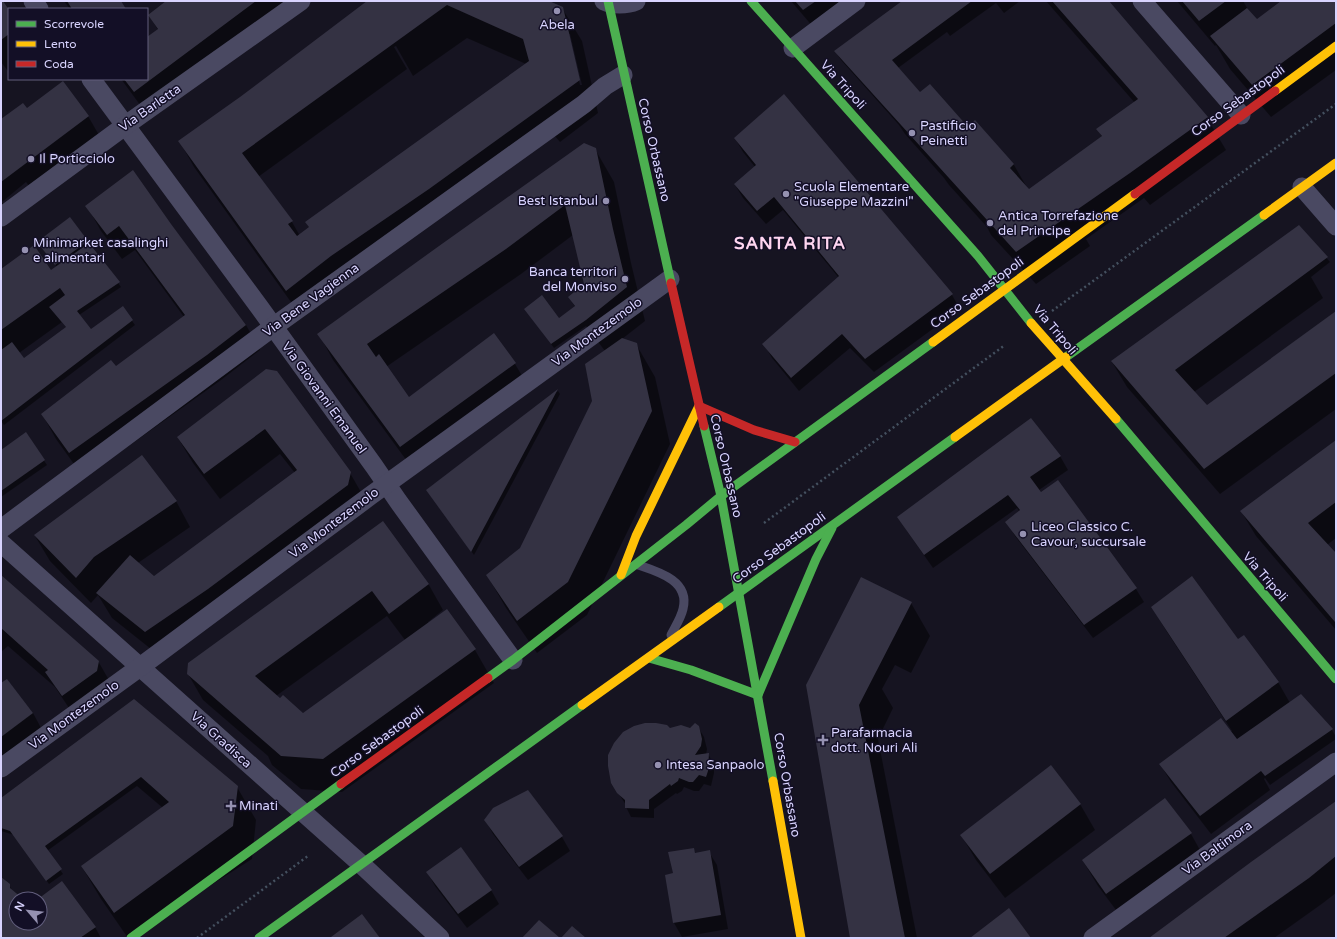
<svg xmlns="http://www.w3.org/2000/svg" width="1337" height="939" font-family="'Varela Round',sans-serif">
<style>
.shadow{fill:#0007;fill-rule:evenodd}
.building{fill:#343243;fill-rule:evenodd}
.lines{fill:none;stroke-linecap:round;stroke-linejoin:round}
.path{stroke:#44505f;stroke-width:2.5;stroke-dasharray:2 3;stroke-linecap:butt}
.lane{stroke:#4a4962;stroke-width:9}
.street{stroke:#4a4962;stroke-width:19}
.fast{stroke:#4caf50;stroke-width:9}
.slow{stroke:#ffc107;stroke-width:9}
.jam{stroke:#c62828;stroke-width:9}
.poi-dot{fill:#9591b1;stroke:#130f26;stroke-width:1.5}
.labels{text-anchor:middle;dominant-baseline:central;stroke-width:3;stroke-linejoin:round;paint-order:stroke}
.poi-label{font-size:13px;fill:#d9d4ff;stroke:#130f26;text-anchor:start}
.street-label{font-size:13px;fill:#d9d4ff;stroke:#130f26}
.district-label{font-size:17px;font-weight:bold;letter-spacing:1px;fill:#ffd6f0;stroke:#130f26}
</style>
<rect width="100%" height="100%" fill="#161421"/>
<g class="shadow">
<polygon points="1,1 9,11 9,70 8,71 1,62"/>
<polygon points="64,1 120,1 125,9 70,9"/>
<polygon points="167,1 305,1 149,117 121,79 147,79 147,38 158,30 149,15"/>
<path d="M369 1H546L562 8 582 41 598 113 560 142 554 135 301 316 194 167 180 142 241 98ZM568 34H570L582 85H580ZM467 38 526 64 300 236 292 222 258 177 407 69 394 47 396 46 413 76Z"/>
<polygon points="791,1 851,1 814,28"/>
<polygon points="904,1 1020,1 1004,13 996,3 950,36 947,32 898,68 919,92 968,128 975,122 1014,165 1029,191 1102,137 1098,129 1135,103 1046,1 1107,1 1207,118 1226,150 1150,205 1144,198 1086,239 1090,246 1036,284 991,235 987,227 949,185 944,178 905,134 899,125 841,60 835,51"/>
<polygon points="1177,1 1243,1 1249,11 1257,20 1283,1 1336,1 1336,70 1271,117 1230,69 1216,45 1215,46"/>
<polygon points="783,95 952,295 960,309 874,372 850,348 799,391 772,358 764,344 839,278 783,210 766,224 743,198 735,185 755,167 743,152 735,138"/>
<polygon points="88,116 103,142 29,186 26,182 2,202 8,213 1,218 1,120"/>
<polygon points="595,149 614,182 631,263 645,321 622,339 636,344 655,377 670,444 587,615 537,653 506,608 487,575 521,549 593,401 605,351 586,326 554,348 528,313 558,319 575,307 569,297 585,285 573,235 521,274 386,367 409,398 494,334 515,364 530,389 415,472 333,360 319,334"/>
<polygon points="87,206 171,225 246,325 260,350 221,380 84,478 56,439 42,414 116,367 184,317 135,250 122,259 101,231"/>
<polygon points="1299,227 1330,262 1311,277 1323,298 1194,392 1207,406 1336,312 1336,409 1220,494 1127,387 1112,362"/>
<path d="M88 241 121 287 79 315 91 330 122 307 135 325 4 425 1 421V270L54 275 57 267 41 247ZM62 322 67 328 24 359 19 353Z"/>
<polygon points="266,370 350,473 365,499 161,657 112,618 98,595 91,603 50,561 35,536 176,501 190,527 138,563 154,577 295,473 280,454 220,499 193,463 178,438"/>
<polygon points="558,391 560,394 474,555 428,491"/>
<polygon points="26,434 47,465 1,497 1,451"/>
<polygon points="1336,441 1336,538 1327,545 1336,555 1336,630 1256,536 1241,511"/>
<polygon points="1060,456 1068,470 1039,490 1136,589 1144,602 1093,638 1015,536 1007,522 1020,512 1017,508 933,568 907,531 899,518"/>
<path d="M382 523 429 585 443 610 428 622 429 623 446 611 475 650 494 683 342 792 301 789 272 765 268 756 203 700 188 674ZM387 616 405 640 303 714 276 696Z"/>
<polygon points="1,576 98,661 113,687 77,720 55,687 8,646 1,652"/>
<polygon points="911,603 930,636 911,673 895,665 882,689 893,708 878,739 917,938 851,938 807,685"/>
<polygon points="1152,607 1278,682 1290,703 1332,730 1336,737 1336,739 1270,785 1265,778 1264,779 1270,790 1211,834 1171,782 1160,764 1232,731 1167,632"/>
<polygon points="7,680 33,713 47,739 1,774 1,684"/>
<polygon points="698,727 704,737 707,749 706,755 708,754 714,764 714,773 711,786 704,784 699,791 694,791 684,787 682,791 677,794 676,793 654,809 654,818 631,817 626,807 626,805 612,783 670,729 690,730"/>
<polygon points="92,733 237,787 256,820 252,859 128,938 101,899 82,867 163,808 137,786 47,851 63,874 49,884 14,835 1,831 1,800"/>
<polygon points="528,791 562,837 570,851 528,880 493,834 485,820"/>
<polygon points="1336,802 1336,893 1323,903 1274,938 1150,938"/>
<polygon points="1080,804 1095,830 1005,898 976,860 961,835"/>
<polygon points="1191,834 1205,859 1122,918 1098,886 1083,861"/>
<polygon points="693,849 696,854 709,852 717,865 728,929 682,937 674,923 666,875 674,874"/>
<polygon points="427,872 491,890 499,904 467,928 435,886"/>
<polygon points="1,879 9,885 13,892 22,899 16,899 16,923 40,923 40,911 46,909 40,899 95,927 101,938 1,938"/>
</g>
<g class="building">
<polygon points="1,1 3,1 9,10 9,34 1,40"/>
<polygon points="67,1 121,1 126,9 72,9"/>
<polygon points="166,1 256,1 134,92 124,79 147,79 147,37 158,29 148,15"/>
<path d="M367 1H549L563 7 580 80 429 189 331 256 286 291 178 141 240 97ZM447 5 523 39 529 61 305 222 309 227 297 236 288 224 293 221 242 153Z"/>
<polygon points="795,1 816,1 803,10"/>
<polygon points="902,1 972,1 892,60 920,92 930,84 968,127 975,120 1014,164 1010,168 1029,189 1102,136 1096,129 1138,99 1052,1 1109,1 1208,117 1130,173 1016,252 834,51"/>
<polygon points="1182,1 1226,1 1199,21"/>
<polygon points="1281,1 1336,1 1336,23 1252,85 1210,36 1247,8 1257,19"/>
<polygon points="63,81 89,116 1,182 1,119 23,103 27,108"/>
<polygon points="784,94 953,294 865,359 842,334 791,378 762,344 839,276 774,197 757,211 734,184 756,165 734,138"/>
<polygon points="584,143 596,148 613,229 627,287 586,320 551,344 524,309 542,295 559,318 575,306 568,297 584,284 565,205 506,249 367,344 376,357 379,354 409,397 494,333 516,363 400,447 317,334 439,246"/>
<polygon points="133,170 171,224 246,325 207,355 69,453 41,414 111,360 116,366 185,315 119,226 107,235 85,206"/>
<polygon points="70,217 88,241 55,265 37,242"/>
<polygon points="1299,225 1328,257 1175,370 1207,405 1336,311 1336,373 1204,469 1111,361"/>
<polygon points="89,243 120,282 77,311 91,329 123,306 133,320 1,421 1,350 12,342 24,358 66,327 49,307 65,295 60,288 1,330 1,269 34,245 51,270"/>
<polygon points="622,338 637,343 652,411 568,582 517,621 486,575 520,548 592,401 585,364"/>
<polygon points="266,369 277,371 351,472 348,485 208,589 145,632 96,593 130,555 154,576 297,470 265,429 204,474 177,437"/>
<polygon points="558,389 471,552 426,490"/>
<polygon points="1031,418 1061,456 1030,477 1041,492 1058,480 1137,588 1084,625 1005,522 1020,510 1008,495 924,555 897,517"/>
<polygon points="26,432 45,460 1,491 1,450"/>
<polygon points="1336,440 1336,502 1308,523 1336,553 1336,621 1335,622 1240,511"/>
<polygon points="142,455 177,501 94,557 76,578 34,535"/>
<polygon points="383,521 429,584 389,614 372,591 255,676 280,698 283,695 303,713 447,609 476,649 323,759 281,756 187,674 188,663"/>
<polygon points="1,575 99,661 97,671 62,696 45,672 48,670 1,628"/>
<polygon points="1192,576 1238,639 1244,635 1279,682 1226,721 1151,607"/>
<polygon points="861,577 912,602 859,705 905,938 850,938 806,685"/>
<polygon points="7,679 33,713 1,737 1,683"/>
<polygon points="1301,694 1333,729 1265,776 1261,771 1200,816 1159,764 1221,718 1237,739"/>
<polygon points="134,699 238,786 233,826 114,913 81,866 169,802 158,792 141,777 45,846 62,869 46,881 10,831 1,828 1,798"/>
<polygon points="645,723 656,723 667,725 670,728 681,725 690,728 695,723 699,726 702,739 701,746 695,755 709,753 708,771 706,777 699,775 693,782 689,782 679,778 678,781 671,786 670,784 649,800 649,809 625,808 625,800 617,793 611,783 608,766 608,755 614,743 623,732 634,726"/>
<polygon points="1051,765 1081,804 990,874 960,835"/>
<polygon points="528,790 563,836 519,867 484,820 493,808"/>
<polygon points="1165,798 1192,833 1106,894 1082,860"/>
<polygon points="1336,801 1336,856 1309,878 1224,938 1149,938 1251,862"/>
<polygon points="461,847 492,890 458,914 426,872"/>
<polygon points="694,848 695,853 710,850 721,915 673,923 665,875 673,873 668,852"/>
<polygon points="1,877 10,884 10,888 22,898 16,899 16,923 40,923 40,910 46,908 40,899 38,899 62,881 96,927 80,938 1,938"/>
<polygon points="1009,908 1031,938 970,938"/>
<polygon points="362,914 380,938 330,938 331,937"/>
<polygon points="539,920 560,938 522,938"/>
<polygon points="572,926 586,938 561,938"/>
</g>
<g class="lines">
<g class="path">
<polyline points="1052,311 1336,104"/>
<polyline points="764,523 1005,345"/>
<polyline points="197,938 308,856"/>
</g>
<path class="lane" d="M638 565C659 572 690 581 683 609 681 618 675 627 671 635"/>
<g class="street">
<polyline points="33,1 39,9"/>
<path d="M604 1C612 5 627 5 636 1"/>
<polyline points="1142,1 1241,115"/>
<polyline points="793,48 856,1"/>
<polyline points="91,79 260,308 374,466 398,501 513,660"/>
<polyline points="1302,187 1336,226"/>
<polyline points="1,217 126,125 301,1"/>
<polyline points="1,529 273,327 584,104 605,86 623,75"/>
<polyline points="1,543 361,864 440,938"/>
<polyline points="1,768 140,667 370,496 670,279"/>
<polyline points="1093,938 1336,762"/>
</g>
<g class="fast">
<polyline points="608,1 671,283"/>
<polyline points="751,1 978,256 1031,323"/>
<polyline points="1066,357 1264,215"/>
<polyline points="1116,419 1336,679"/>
<polyline points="704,426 721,496 773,781"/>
<polyline points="719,607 955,437"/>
<polyline points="649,658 691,670 758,695"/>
<polyline points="488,678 513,660 686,525 721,496 933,342"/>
<polyline points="758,695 816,559 832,528"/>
<polyline points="131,938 341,784"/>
<polyline points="259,938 582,705"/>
</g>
<g class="slow">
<polyline points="1275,91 1336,46"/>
<polyline points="1264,215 1336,163"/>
<polyline points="1031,323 1116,419"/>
<polyline points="933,342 1135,194"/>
<polyline points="955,437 1066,357"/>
<polyline points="621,575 636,536 699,406"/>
<polyline points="582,705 719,607"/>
<polyline points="773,781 801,938"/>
</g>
<g class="jam">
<polyline points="1135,194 1275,91"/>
<polyline points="671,283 704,426"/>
<polyline points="699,406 754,430 795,442"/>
<polyline points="341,784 488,678"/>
</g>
</g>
<g class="poi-dot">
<circle cx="557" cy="11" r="4"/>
<circle cx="912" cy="133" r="4"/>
<circle cx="31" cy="159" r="4"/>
<circle cx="786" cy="194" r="4"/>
<circle cx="606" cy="201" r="4"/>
<circle cx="990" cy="223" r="4"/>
<circle cx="25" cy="250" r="4"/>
<circle cx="625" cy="279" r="4"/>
<circle cx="1023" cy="534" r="4"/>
<path d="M821 734h4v4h4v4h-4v4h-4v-4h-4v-4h4z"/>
<circle cx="658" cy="765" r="4"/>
<path d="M229 800h4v4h4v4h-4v4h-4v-4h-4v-4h4z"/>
</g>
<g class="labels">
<g class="poi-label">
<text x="557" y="25" text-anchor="middle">Abela</text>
<text x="920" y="126">Pastificio<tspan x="920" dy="15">Peinetti</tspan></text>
<text x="39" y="159">Il Porticciolo</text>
<text x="794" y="187">Scuola Elementare<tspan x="794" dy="15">"Giuseppe Mazzini"</tspan></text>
<text x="598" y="201" text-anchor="end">Best Istanbul</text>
<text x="998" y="216">Antica Torrefazione<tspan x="998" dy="15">del Principe</tspan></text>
<text x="33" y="243">Minimarket casalinghi<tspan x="33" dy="15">e alimentari</tspan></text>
<text x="617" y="272" text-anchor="end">Banca territori<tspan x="617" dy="15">del Monviso</tspan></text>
<text x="1031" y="527">Liceo Classico C.<tspan x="1031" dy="15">Cavour, succursale</tspan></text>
<text x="831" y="733">Parafarmacia<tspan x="831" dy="15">dott. Nouri Ali</tspan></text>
<text x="666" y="765">Intesa Sanpaolo</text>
<text x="239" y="806">Minati</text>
</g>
<g class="street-label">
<text transform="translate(843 85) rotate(48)">Via Tripoli</text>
<text transform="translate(1238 101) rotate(-36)">Corso Sebastopoli</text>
<text transform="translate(150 108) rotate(-35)">Via Barletta</text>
<text transform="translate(654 150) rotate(77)">Corso Orbassano</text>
<text transform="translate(977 293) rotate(-36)">Corso Sebastopoli</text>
<text transform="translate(311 300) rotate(-36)">Via Bene Vagienna</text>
<text transform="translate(1055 330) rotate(50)">Via Tripoli</text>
<text transform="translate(597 332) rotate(-36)">Via Montezemolo</text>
<text transform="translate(324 398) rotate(54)">Via Giovanni Emanuel</text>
<text transform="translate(726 466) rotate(77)">Corso Orbassano</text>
<text transform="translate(334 523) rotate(-37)">Via Montezemolo</text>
<text transform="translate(779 548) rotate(-36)">Corso Sebastopoli</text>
<text transform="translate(1265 577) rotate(49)">Via Tripoli</text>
<text transform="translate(74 715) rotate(-36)">Via Montezemolo</text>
<text transform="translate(221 740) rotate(42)">Via Gradisca</text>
<text transform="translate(377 742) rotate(-36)">Corso Sebastopoli</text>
<text transform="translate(787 785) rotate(80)">Corso Orbassano</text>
<text transform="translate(1217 848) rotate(-36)">Via Baltimora</text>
</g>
<g class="district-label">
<text x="790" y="243">SANTA RITA</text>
</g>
</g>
<rect width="1337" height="939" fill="none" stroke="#d9d4ff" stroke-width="4"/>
<rect x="8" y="8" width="140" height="72" fill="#130f26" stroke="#625e7d"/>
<rect x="16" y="21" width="20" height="6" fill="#4caf50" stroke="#625e7d"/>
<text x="44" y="28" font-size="12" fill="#d9d4ff">Scorrevole</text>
<rect x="16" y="41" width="20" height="6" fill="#ffc107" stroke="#625e7d"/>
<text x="44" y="48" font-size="12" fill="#d9d4ff">Lento</text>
<rect x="16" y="61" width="20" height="6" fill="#c62828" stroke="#625e7d"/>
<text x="44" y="68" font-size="12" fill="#d9d4ff">Coda</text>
<g transform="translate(28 911) rotate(298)"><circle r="19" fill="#130f26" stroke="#625e7d"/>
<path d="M0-3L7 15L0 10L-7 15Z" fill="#9591b1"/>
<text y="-6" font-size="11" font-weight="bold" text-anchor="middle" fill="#d9d4ff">N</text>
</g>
</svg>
